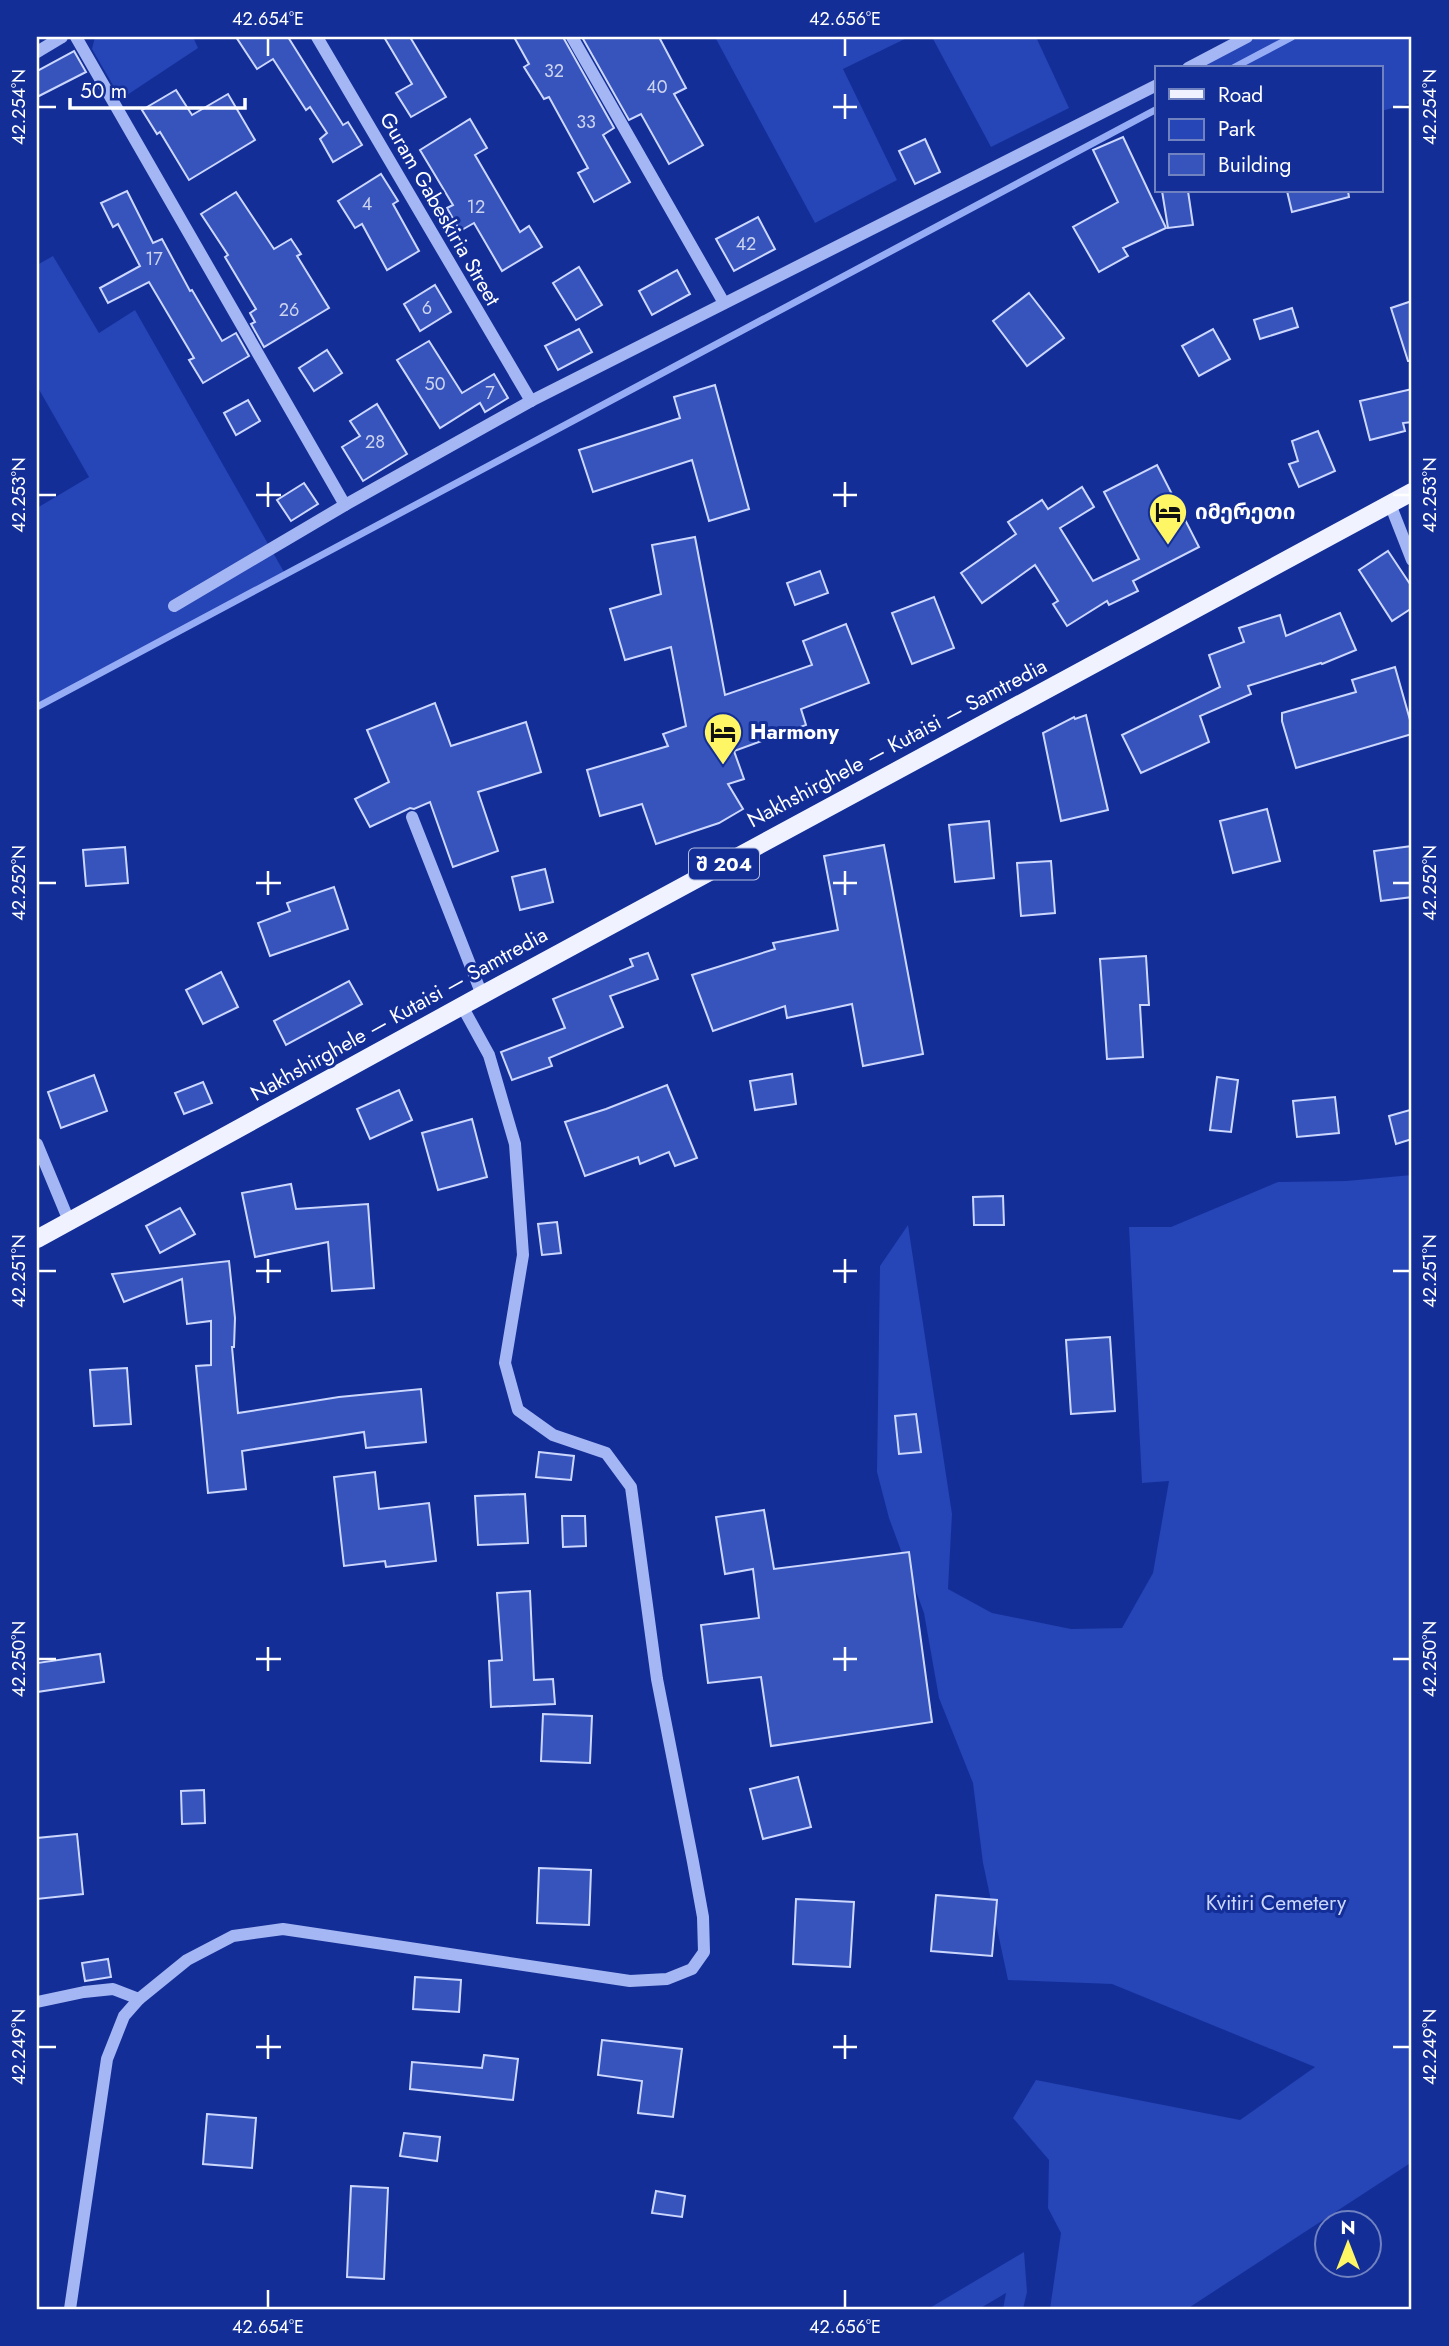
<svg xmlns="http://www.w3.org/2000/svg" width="1449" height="2346" font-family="Jost,'Noto Sans Georgian',sans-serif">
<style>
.green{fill:#2645b6}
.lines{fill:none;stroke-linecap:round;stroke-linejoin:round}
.stream{stroke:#96adf6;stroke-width:7}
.building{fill:#3754bd;stroke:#ccd7fd;stroke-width:2}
.minor{stroke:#a4b6f3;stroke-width:12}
.major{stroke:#f0f3ff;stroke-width:18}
.ticks{fill:none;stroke:#fff;stroke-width:2.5}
.labels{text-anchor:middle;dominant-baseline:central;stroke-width:6;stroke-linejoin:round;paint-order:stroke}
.number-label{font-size:18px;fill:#cdd4ee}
.shield{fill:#132e97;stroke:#b8c0e0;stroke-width:2}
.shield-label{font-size:19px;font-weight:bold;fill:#fff}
.street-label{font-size:21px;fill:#fff;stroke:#132e97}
.poi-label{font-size:21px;font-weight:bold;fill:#fff;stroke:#132e97;text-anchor:start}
.park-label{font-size:21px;fill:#ccd7fd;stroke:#132e97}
.neatline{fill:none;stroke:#fff;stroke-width:2.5}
.ticks-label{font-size:18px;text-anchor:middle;fill:#fff}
</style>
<rect width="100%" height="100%" fill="#132e97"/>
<g class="green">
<polygon points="95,37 193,37 198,48 121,99 92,49"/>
<polygon points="715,37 909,37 843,69 897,180 815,223"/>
<polygon points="932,37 1036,37 1069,108 991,147"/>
<polygon points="1258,37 1412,37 1412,103 1381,111 1381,68 1199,68"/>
<polygon points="53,256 99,333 135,310 284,572 37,704 37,508 89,477 37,386 37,265"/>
<polygon points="1412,1175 1412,2162 1187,2309 1050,2309 1061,2233 1048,2208 1049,2160 1013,2118 1036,2080 1240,2120 1315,2067 1112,1984 1008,1980 983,1863 973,1783 939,1698 924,1613 889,1518 877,1472 880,1266 908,1225 952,1514 948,1589 992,1613 1071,1629 1122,1628 1153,1573 1169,1481 1142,1483 1129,1227 1171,1227 1278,1182 1346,1181"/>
<polygon points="1024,2252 1027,2292 1023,2309 1003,2309 1006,2293 979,2309 928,2309"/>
</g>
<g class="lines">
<g class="stream">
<polyline points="1233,68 1292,37"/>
<polyline points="37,707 1157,109"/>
</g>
</g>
<g class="building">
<polygon points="236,37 288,37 343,125 348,122 362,145 333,162 320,139 327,133 310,107 306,110 273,59 257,69"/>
<polygon points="384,37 410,37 446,97 411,117 396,93 412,84"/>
<polygon points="514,37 563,37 614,128 603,135 630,182 594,202 578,173 588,168 549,97 544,99 524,67 529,64"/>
<polygon points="582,37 659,37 686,88 674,94 703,145 669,164 641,114 629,120"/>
<polygon points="74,51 86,72 37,97 37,71"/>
<polygon points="176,90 192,115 228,94 255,140 189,180 160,132 157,134 142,110"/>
<polygon points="470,119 487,148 475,155 520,232 529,226 542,247 502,271 474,223 460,231 447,208 453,205 420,150"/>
<polygon points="1123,137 1166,228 1123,248 1128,256 1099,272 1073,227 1118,202 1093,150"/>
<polygon points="925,139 940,172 915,184 899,151"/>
<polygon points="381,174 398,201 393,204 419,251 387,270 362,224 355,228 338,201"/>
<polygon points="127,191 153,243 162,239 190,291 192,290 222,341 236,333 249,356 203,383 189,360 194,358 149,282 108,303 100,288 140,266 118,224 113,227 101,203"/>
<polygon points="1162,191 1188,191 1193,225 1168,228"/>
<polygon points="1287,191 1348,191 1349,197 1292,212"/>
<polygon points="236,192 274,249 291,239 301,254 297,256 329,308 264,347 251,324 255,322 250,313 256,309 225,257 228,255 201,214"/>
<polygon points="758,217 775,249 734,271 716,239"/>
<polygon points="579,267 602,305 576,320 553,283"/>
<polygon points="677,270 690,294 652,315 639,291"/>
<polygon points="435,285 451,312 420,331 404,304"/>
<polygon points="1029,293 1064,338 1027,366 993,321"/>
<polygon points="1412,301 1412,361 1408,361 1391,308"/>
<polygon points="1292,308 1298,327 1260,339 1254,320"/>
<polygon points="579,329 592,352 558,370 545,346"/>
<polygon points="1213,329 1230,359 1199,376 1182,346"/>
<polygon points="429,341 462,393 494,374 508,398 485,412 480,403 440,428 397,360"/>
<polygon points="327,350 342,373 314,391 299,368"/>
<polygon points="715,385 749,509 709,521 692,460 593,492 579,450 680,418 674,397"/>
<polygon points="1412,389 1412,422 1403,423 1405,431 1370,440 1360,401"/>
<polygon points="248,400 260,421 236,435 224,413"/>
<polygon points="377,404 407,454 363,481 342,447 360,436 350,421"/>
<polygon points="1318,431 1335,471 1299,487 1289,464 1298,461 1292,441"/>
<polygon points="1157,465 1199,547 1133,581 1138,591 1109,605 1107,601 1067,626 1053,604 1058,601 1035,565 982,603 961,573 1016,534 1008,522 1042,500 1048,509 1082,487 1094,507 1060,528 1093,581 1139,559 1104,492"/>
<polygon points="304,483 318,504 291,521 277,500"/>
<polygon points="695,537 725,695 812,665 803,641 846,624 869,683 801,709 806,725 734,751 744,779 728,784 743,809 719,823 656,844 642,804 600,816 587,770 668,746 663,734 686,726 671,647 625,660 610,609 661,594 652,545"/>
<polygon points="1388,551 1412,587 1412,608 1392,621 1359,570"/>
<polygon points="820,571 828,593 795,605 787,583"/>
<polygon points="934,597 954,648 912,664 892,613"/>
<polygon points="1340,613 1356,650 1322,664 1321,663 1248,686 1251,694 1200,716 1209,742 1141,773 1122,735 1220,687 1209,655 1244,642 1239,628 1280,615 1286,636"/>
<polygon points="1395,667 1412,727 1412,734 1296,768 1282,721 1282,713 1356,692 1352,680"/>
<polygon points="435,703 451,746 526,722 541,772 478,792 498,851 453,867 430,802 414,809 410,808 370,827 355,799 389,782 367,730"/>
<polygon points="1086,715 1108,810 1061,821 1043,733 1074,717 1075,719"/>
<polygon points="1267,809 1280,861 1233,873 1220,821"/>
<polygon points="989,821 994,878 955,882 949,825"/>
<polygon points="884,845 923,1054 863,1066 852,1004 787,1018 785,1006 713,1031 692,975 775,949 773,943 838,930 824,856"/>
<polygon points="1412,846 1412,897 1381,901 1374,851"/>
<polygon points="125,847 128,883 86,886 83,850"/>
<polygon points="1051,861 1055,913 1021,916 1017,863"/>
<polygon points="545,869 553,902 520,910 512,877"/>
<polygon points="334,887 348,929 270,956 258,923 290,911 287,903"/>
<polygon points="648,953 658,979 610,996 623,1027 549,1058 552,1066 512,1080 501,1052 565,1028 553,999 633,966 630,959"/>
<polygon points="1146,956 1149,1005 1140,1005 1143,1057 1107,1059 1100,959"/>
<polygon points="221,972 238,1007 203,1024 186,990"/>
<polygon points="349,981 362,1004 286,1045 274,1021"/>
<polygon points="792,1074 796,1104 755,1110 750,1081"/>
<polygon points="94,1075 107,1111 61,1128 48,1092"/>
<polygon points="1217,1077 1238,1080 1231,1132 1210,1130"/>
<polygon points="203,1082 212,1103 184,1114 175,1093"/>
<polygon points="667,1085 697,1158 675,1166 669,1152 640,1164 638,1157 585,1176 565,1122 606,1109"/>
<polygon points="399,1090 412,1120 370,1139 357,1109"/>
<polygon points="1335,1097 1339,1133 1297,1137 1293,1101"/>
<polygon points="1410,1110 1412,1139 1396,1144 1389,1116"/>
<polygon points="472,1119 487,1177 438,1190 422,1133"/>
<polygon points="291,1184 296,1209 368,1204 374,1288 332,1291 328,1242 255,1257 242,1193"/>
<polygon points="1003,1196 1004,1225 974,1225 973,1197"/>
<polygon points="180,1208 195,1234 160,1253 146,1226"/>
<polygon points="557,1222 561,1253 542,1255 538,1224"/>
<polygon points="229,1261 235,1318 234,1347 232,1347 238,1413 339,1397 421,1389 426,1442 366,1448 364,1432 242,1451 246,1489 208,1493 196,1366 211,1365 211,1321 187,1324 182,1279 124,1302 112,1274"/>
<polygon points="1110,1337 1115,1411 1071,1414 1066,1340"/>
<polygon points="127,1368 131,1424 94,1426 90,1370"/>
<polygon points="916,1414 921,1452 899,1454 895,1416"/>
<polygon points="539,1452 574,1456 571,1480 536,1477"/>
<polygon points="375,1472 379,1509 429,1503 436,1561 386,1567 385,1561 344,1566 334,1477"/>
<polygon points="525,1494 528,1543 478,1545 475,1496"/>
<polygon points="764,1510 774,1569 909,1552 932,1722 771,1746 761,1677 708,1683 701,1625 759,1618 753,1569 725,1574 716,1517"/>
<polygon points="562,1516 585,1516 586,1546 563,1547"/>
<polygon points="530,1591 534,1680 553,1679 555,1704 491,1707 489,1661 502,1660 497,1593"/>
<polygon points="100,1654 104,1682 37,1692 37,1663"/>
<polygon points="543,1714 592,1716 590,1763 541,1761"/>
<polygon points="798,1777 811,1827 763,1839 750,1789"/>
<polygon points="204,1790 205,1823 182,1824 181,1791"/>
<polygon points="77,1834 83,1894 37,1899 37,1838"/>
<polygon points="539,1868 591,1870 589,1925 537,1923"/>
<polygon points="936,1895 997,1900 992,1956 931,1951"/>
<polygon points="796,1899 854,1902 850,1967 793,1964"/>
<polygon points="108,1959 111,1977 85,1981 82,1963"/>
<polygon points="415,1977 461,1980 459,2012 413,2009"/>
<polygon points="602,2040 682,2049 673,2117 638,2113 642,2081 598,2075"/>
<polygon points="484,2055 518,2059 513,2100 410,2089 412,2062 482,2068"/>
<polygon points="207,2114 256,2118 252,2168 203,2164"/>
<polygon points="404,2133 440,2137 437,2161 400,2156"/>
<polygon points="351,2186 388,2188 384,2279 347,2277"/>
<polygon points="656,2191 685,2196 682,2217 652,2213"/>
</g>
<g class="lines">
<g class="minor">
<polyline points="76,37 345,505"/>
<polyline points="317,37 531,401"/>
<polyline points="572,37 724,303"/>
<polyline points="37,52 62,37"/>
<polyline points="1188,68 1247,37"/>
<polyline points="1390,504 1412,560"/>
<polyline points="174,606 345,505 531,401 1157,85"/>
<polyline points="412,817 482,995"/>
<polyline points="37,1144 69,1221"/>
<polyline points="37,2002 84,1992 113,1989 139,1999"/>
<polyline points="70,2309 107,2059 124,2016 139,1999 187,1960 233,1936 283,1929 630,1981 667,1979 692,1969 704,1952 703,1917 693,1862 657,1679 631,1487 606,1453 553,1435 518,1410 505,1363 523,1255 515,1144 489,1055 462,1006"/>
</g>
<polyline class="major" points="37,1239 482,995 1412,492"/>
</g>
<path class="ticks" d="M268 38V56M845 38V56M845 94V119M38 107H56M833 107H857M1393 107H1410M268 482V507M845 482V507M38 495H56M256 495H281M833 495H857M1393 495H1410M268 871V895M845 871V895M38 883H56M256 883H281M833 883H857M1393 883H1410M268 1259V1283M845 1259V1283M38 1271H56M256 1271H281M833 1271H857M1393 1271H1410M268 1647V1671M845 1647V1671M38 1659H56M256 1659H281M833 1659H857M1393 1659H1410M268 2035V2059M845 2035V2059M38 2047H56M256 2047H281M833 2047H857M1393 2047H1410M268 2290V2308M845 2290V2308"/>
<defs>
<g id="hotel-pin" transform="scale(2.0125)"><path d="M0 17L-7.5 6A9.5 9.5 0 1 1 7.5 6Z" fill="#fff666" stroke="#132e97"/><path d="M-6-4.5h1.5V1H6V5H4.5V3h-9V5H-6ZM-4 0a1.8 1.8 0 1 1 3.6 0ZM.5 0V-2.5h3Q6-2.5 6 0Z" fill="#111"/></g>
</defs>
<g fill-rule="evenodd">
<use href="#hotel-pin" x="1168" y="512"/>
<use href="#hotel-pin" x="723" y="732"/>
</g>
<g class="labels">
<g class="number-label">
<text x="554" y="71">32</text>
<text x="657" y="87">40</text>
<text x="586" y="122">33</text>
<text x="367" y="204">4</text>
<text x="476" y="207">12</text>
<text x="746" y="244">42</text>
<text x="154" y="259">17</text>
<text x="427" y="308">6</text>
<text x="289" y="310">26</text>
<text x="435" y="384">50</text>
<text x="490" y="393">7</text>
<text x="375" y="442">28</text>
</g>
<rect class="shield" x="689" y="848.5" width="70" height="31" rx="5"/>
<g class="shield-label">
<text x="724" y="864">შ 204</text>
</g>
<g class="street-label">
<text transform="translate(440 209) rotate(60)">Guram Gabeskiria Street</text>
<text transform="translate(897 743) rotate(-28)">Nakhshirghele — Kutaisi — Samtredia</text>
<text transform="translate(399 1014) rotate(-29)">Nakhshirghele — Kutaisi — Samtredia</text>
</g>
<g class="poi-label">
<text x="1195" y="512">იმერეთი</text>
<text x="750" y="732">Harmony</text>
</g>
<g class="park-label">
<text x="1276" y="1903">Kvitiri Cemetery</text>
</g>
</g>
<rect width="1449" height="2346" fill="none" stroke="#132e97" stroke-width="77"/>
<rect x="1155" y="66" width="228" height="126" fill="#132e97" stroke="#7182c1" stroke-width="2"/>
<rect x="1169" y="89" width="35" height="10" fill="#f0f3ff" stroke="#7182c1" stroke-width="2"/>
<text x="1218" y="102" font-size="21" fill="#ffffff">Road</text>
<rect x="1169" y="119" width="35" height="21" fill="#2645b6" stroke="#7182c1" stroke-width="2"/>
<text x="1218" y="136" font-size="21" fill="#ffffff">Park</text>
<rect x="1169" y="154" width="35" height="21" fill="#3754bd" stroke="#7182c1" stroke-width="2"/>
<text x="1218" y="172" font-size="21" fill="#ffffff">Building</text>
<g transform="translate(1348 2244)"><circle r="33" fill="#132e97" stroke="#7182c1" stroke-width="2"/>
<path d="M0-5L12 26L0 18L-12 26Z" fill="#fff666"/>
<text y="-10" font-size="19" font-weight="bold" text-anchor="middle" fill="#ffffff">N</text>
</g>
<path d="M70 98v10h175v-10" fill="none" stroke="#ffffff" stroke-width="3.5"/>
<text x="80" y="98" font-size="21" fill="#ffffff" stroke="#132e97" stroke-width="5" paint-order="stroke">50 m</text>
<rect x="38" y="38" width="1372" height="2270" class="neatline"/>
<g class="ticks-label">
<text x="268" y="25">42.654°E</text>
<text x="845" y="25">42.656°E</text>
<text transform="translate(19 107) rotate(-90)" y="6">42.254°N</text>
<text transform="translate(1430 107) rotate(-90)" y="6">42.254°N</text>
<text transform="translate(19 495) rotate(-90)" y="6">42.253°N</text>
<text transform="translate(1430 495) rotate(-90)" y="6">42.253°N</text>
<text transform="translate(19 883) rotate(-90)" y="6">42.252°N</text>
<text transform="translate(1430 883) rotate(-90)" y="6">42.252°N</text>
<text transform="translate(19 1271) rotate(-90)" y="6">42.251°N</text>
<text transform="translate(1430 1271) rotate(-90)" y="6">42.251°N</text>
<text transform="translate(19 1659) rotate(-90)" y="6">42.250°N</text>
<text transform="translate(1430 1659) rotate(-90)" y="6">42.250°N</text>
<text transform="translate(19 2047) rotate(-90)" y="6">42.249°N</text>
<text transform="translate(1430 2047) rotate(-90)" y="6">42.249°N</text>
<text x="268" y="2333">42.654°E</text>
<text x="845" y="2333">42.656°E</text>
</g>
</svg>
